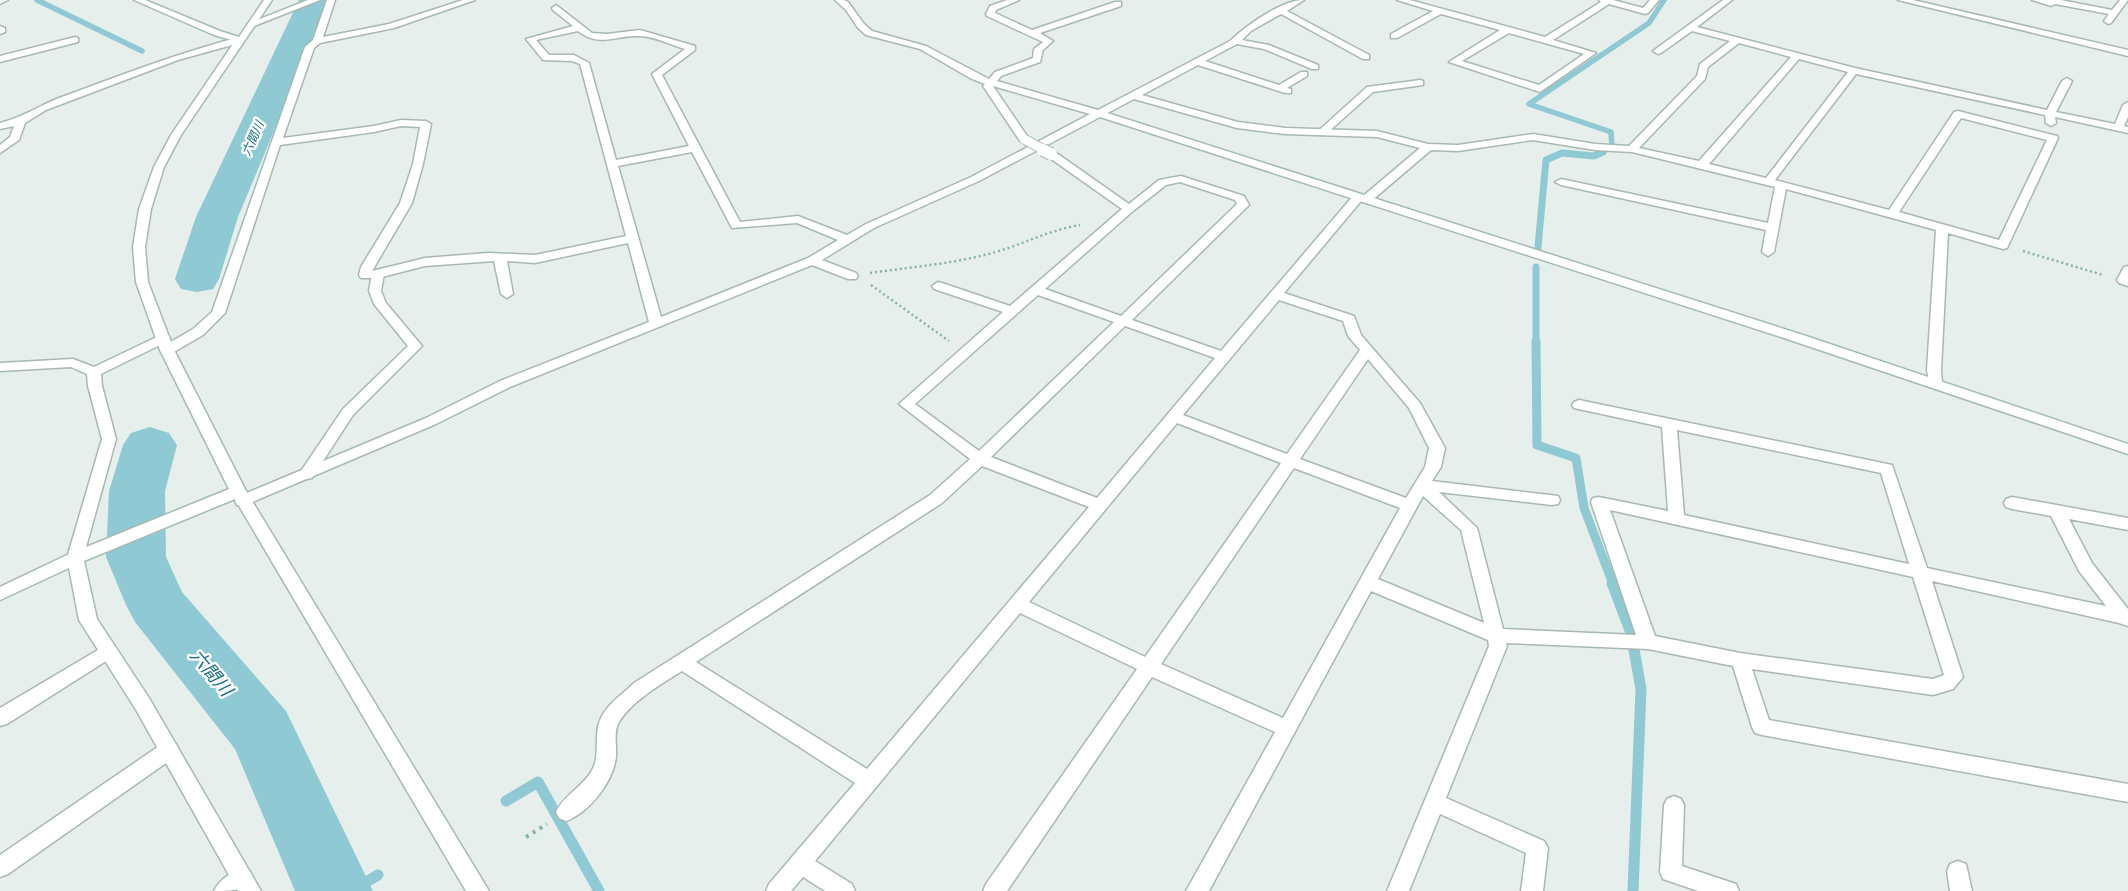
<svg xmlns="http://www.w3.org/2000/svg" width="2128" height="891" font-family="Commissioner,'Noto Sans JP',sans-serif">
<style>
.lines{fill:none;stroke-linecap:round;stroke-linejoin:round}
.stream-far3{stroke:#8ec9d4;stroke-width:5.5}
.stream-far2{stroke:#8ec9d4;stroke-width:7}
.stream-far1{stroke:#8ec9d4;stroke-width:9}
.stream{stroke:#8ec9d4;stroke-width:11}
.river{fill:#8ec9d4;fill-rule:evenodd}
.lane-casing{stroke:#a8b8b2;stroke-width:3}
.street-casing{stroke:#a8b8b2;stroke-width:3}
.secondary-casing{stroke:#a4bbb3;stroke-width:3}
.path-far1{stroke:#86b3a5;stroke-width:2.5;stroke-dasharray:2 3;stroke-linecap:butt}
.path{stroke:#86b3a5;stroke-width:4;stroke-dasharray:3 5;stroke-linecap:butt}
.lane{fill:#fff;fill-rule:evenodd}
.street{fill:#fff;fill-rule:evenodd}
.secondary{fill:#fff;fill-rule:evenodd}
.lane-bridge-far1-casing{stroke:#a8b8b2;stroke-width:11;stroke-linecap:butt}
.lane-bridge-casing{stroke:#a8b8b2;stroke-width:14;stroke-linecap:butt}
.lane-bridge-far1{stroke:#fff;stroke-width:9}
.lane-bridge{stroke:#fff;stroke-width:12}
.labels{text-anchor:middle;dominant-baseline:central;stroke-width:5;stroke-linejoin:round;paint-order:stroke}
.far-water-label{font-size:12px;font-style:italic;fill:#1c6f80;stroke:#f7fbf9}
.near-water-label{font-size:18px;font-style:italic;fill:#1c6f80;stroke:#f7fbf9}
</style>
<rect width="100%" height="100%" fill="#e6efeb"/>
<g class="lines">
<g class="stream-far3">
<polyline points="37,0 142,51"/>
<polyline points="1612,146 1611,132 1529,104 1649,23 1664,0"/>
</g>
<g class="stream-far2">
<polyline points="1538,247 1546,160 1562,153 1594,156 1603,152"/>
<polyline points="1536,267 1536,342"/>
</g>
<polyline class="stream-far1" points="1536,341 1537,445 1576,458 1584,508 1613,584"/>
<g class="stream">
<polyline points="1612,583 1631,633 1641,689 1633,891"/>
<polyline points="506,801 538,782 599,891"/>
<polyline points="351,891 378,875"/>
</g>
<g class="river">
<polygon points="299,0 329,0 238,217 219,279 213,289 197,292 181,289 175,279 196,217"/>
<polygon points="150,427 169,433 177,445 165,491 166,557 182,592 286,711 373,891 295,891 235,749 135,622 126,605 106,557 109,491 123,445 131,433"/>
</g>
<g class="lane-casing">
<g id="lane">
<polygon points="1420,80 1423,81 1423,85 1373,92 1326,134 1322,135 1317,132 1367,87"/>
<polygon points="378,270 384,274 381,291 386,303 422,346 353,415 312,478 307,479 302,478 299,474 343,409 408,346 374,304 369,291 372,274"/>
</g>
</g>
<g class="street-casing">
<g id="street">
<polygon points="0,0 8,0 0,4"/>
<polygon points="308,0 320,0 254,26 247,24"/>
<path d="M327 0H335L323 37 389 24 463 0H475L394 28 320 43 314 48 283 138 374 126 401 120 426 121 431 124 423 164 412 203 372 271 425 258 488 253 535 255 626 236 580 64 572 61 543 60 526 39 573 26 553 10 552 8 556 5 592 33 607 34 640 30 695 46V50L662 75 740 222 798 216 847 235 866 224 971 177 1090 114 993 86 1029 139 1028 141H1020L983 86 985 84 970 78 920 49 866 35 858 28 846 10 835 0H844L848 2 864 24 872 31 926 46 989 79 995 72 1033 58 1034 49 1043 42 987 16 986 14 990 6 1007 0H1019L996 10 995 13 1032 30 1115 2H1121V6L1040 33 1053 41 1043 50 1040 62 1001 76 997 81 1098 110 1230 41C1246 26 1281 0 1304 0L1287 11 1369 55V59H1363L1281 14 1251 31 1242 40 1269 45 1318 65V69H1312L1264 49 1237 44 1205 61 1279 85 1301 72H1307V76L1287 88 1291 89V93H1285L1198 65 1142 95 1238 122 1285 128 1377 131 1428 144 1458 145 1533 134 1595 144 1629 146 1697 76 1700 64 1730 41 1692 31 1661 53 1658 54 1653 51 1723 0H1732L1697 27 1855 68 2047 110 2062 81 2067 78 2072 81 2056 112 2115 124 2123 105 2128 102V117L2124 126 2128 127V133L2055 117 2056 123 2051 126 2046 123 2045 115 1856 74 1775 180 1889 210 1954 112 1958 111 2057 136 2058 138 2007 248 2003 249 1948 233 1941 370 1942 383 1940 386H1930L1927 370 1936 230 1786 189 1774 252 1768 256 1762 252 1766 230 1561 185 1555 182 1561 179 1768 223 1775 187 1632 152 1595 150 1533 140 1458 151 1431 150 1370 202 1366 203 1361 201 1284 293 1354 316 1361 335 1420 403 1445 448 1441 467 1432 481 1558 496 1560 500 1558 504 1552 505 1439 492 1477 528 1503 629 1636 635 1591 502 1593 498 1599 497 1668 511 1662 427 1574 408 1572 405 1574 402 1579 400 1892 465 1927 568 2106 606 2079 571 2051 516 2012 509 2006 507 2004 503 2006 499 2012 497 2128 518V530L2069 519 2092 563 2128 609V626L2119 623 1932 581 1963 677 1953 689 1933 695 1752 669 1769 720 2128 784V802L1762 735 1755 733 1752 727 1733 666 1648 649 1506 643 1507 646 1446 798 1544 841 1548 848 1543 891H1521L1526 853 1440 814 1409 891H1387L1489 646 1488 640 1371 591 1209 891H1186L1275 732 1152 677 1007 891H983L986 884 1137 669 1020 613 815 861 852 884 855 891H825L803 877 791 891H766L769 884 855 783 682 671C661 684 632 701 619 722 613 732 617 746 616 756 614 781 589 813 566 821L559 818 556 812C563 796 582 787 591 772 600 758 595 742 598 727 602 707 621 696 634 683L930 495 970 459 899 404 1003 312 934 289 932 286 938 282 942 283 1010 306 1122 209 1047 156 1046 154 1047 152H1055L1129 204 1159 180 1181 176 1244 196 1249 205 1247 207 1132 320 1221 351 1353 196 1357 195 1362 197 1420 148 1377 137 1285 134 1237 128 1134 99 979 181 874 228 822 260 856 273 858 276 856 279H848L812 265 510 387 436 424 243 506 237 505 235 501 237 497 426 418 500 381 649 322 628 243 535 263 507 261 513 294 507 298 501 294 494 261 425 266 378 278H361L359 275 361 267 400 203 413 164 420 127 401 126 374 132 280 145 225 313 203 335 172 353H162L160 350 162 347 193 329 212 312 305 47 313 40ZM578 31C600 48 615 35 639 36 654 36 671 45 685 49L652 74 689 146 616 160 589 63 574 55H549L536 40ZM1739 43 1791 57 1699 161 1639 148 1705 79 1708 67ZM1799 59 1848 72 1766 178 1709 164ZM1961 118 2047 140 1999 240 1899 212ZM692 152 732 228 797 223 838 240 808 258 661 317 618 166ZM1180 182 1235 200 1237 204 1121 316 1045 289 1133 211 1166 185ZM1038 295 1114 322 979 451 915 404ZM1279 300 1343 321 1348 336 1360 350 1287 454 1183 415ZM1125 326 1215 358 1097 498 991 457ZM1368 359 1409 408 1429 448 1425 467 1406 498 1300 459ZM1177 423 1281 463 1145 657 1029 602ZM1677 430 1881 473 1909 564 1684 515ZM982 466 1089 507 867 769 696 662 942 503ZM1294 468 1400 508 1283 718 1161 664ZM1423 496 1461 530 1484 623 1378 579ZM1610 510 1913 577 1944 675 1933 679 1740 653 1655 636Z"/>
<path d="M1397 0H1410L1545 37 1601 2 1599 0H1613L1643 8 1650 0H1659L1648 13 1645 14 1609 4 1553 40 1596 53 1540 92 1449 62 1500 30 1441 14 1397 38H1391V34L1433 11ZM1509 33 1584 54 1539 85 1462 61Z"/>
<polygon points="1898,0 1913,0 2128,50 2128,56"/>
<polygon points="2032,0 2061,0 2112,10 2120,0 2128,0 2111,23 2108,24 2104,21 2109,14 2055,4 2051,6"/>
<polygon points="0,26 5,28 5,32 0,34"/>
<polygon points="75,37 78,38 78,42 0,62 0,56"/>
<path d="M240 37 243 38V42L178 60 46 110 25 123 19 140 0 153V145L10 137 14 126 0 129V123C21 118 39 106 59 98 119 76 178 53 240 37Z"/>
<polygon points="2128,266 2128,286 2119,283 2117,280 2124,267"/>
<polygon points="163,334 168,335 170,338 168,341 101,374 102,386 116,439 83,558 81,562 75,564 69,562 67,558 102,439 88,386 87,374 71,367 0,371 0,363 73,359 94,367"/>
<polygon points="108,644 114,646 117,651 114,656 7,724 0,726 0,708"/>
<polygon points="169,742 176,744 179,750 176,756 8,874 0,877 0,855 162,744"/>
<polygon points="1674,796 1681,799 1684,805 1682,866 1736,884 1739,891 1698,891 1663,879 1660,872 1664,805 1667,799"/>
<polygon points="1958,861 1966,864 1972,891 1950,891 1947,871 1950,864"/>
<path d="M242 868 250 871 253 878C245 891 230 891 214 891 219 880 231 872 242 868Z"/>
</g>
</g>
<g class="secondary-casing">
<g id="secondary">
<polygon points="134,0 145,0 220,31 239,37 264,0 272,0 181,135 164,167 151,209 145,247 148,282 174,350 246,491 489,891 466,891 235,499 84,561 97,619 149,698 261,891 238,891 135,708 79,620 69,568 0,600 0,587 69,554 229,489 160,350 136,282 133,247 139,209 154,167 171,135 235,41 214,35"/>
<polygon points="1101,111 1800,334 2128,444 2128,454 1790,340 1097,116 1097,112"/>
</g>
</g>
<g class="path-far1">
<polyline points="2023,251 2103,275"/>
<path d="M870 273C911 267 952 264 992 253 1022 245 1049 230 1080 225"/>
<polyline points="871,285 949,341"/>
</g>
<polyline class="path" points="526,837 547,824"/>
<use href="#lane" class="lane"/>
<use href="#street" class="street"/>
<use href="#secondary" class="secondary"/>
<g class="lane-bridge-far1-casing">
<polyline id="lane-bridge-far1" points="1024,139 1046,151"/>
</g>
<g class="lane-bridge-casing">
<polyline id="lane-bridge" points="1043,150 1051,154"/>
</g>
<use href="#lane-bridge-far1" class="lane-bridge-far1"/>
<use href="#lane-bridge" class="lane-bridge"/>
</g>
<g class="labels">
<g class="far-water-label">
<text transform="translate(252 138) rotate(-66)">六間川</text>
</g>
<g class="near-water-label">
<text transform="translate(212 672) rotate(50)">六間川</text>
</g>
</g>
</svg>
